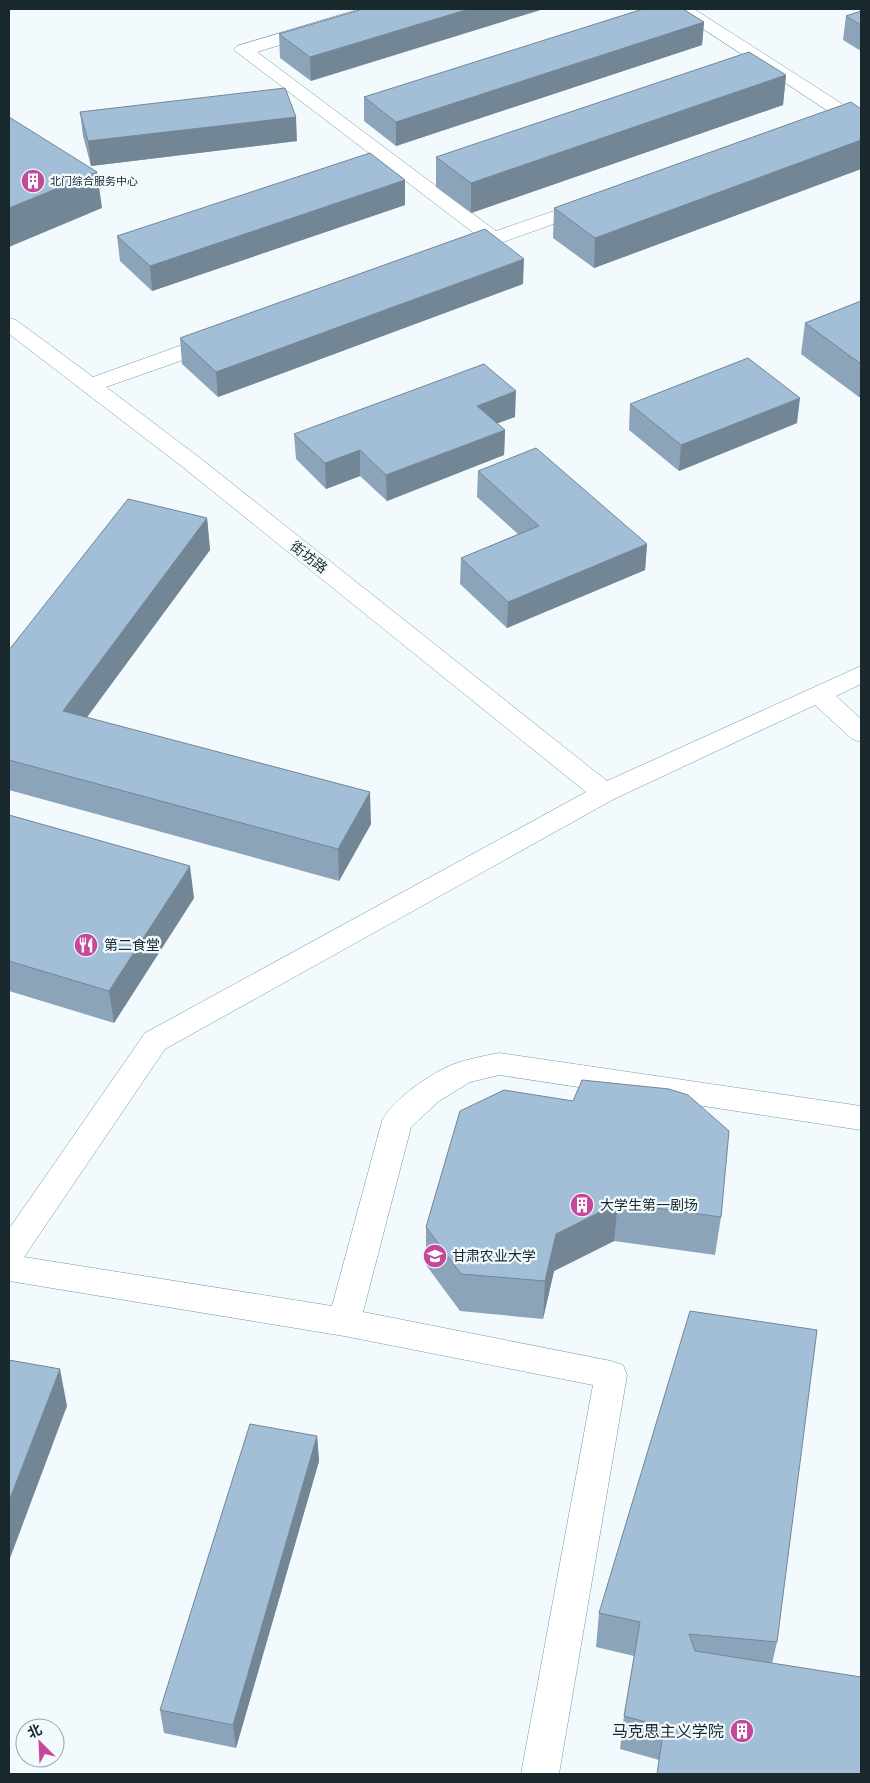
<svg xmlns="http://www.w3.org/2000/svg" width="870" height="1783" font-family="Arial,'Noto Sans SC',sans-serif">
<style>
.lines{fill:none;stroke-linecap:round;stroke-linejoin:round}
.minor-casing{stroke:#7299a5;stroke-width:1}
.minor{fill:#fff;fill-rule:evenodd}
.wall{fill:#8ca4b9}
.shaded-wall{fill:#728696}
.building{fill:#a3bfd7;stroke:#728696}
.labels{text-anchor:middle;dominant-baseline:central;stroke-width:4.5;stroke-linejoin:round;paint-order:stroke}
.far-poi-label{font-size:11px;fill:#18282d;stroke:#f2fafd;text-anchor:start}
.street-label{font-size:14px;fill:#18282d;stroke:#f2fafd}
.poi-label{font-size:14px;fill:#18282d;stroke:#f2fafd;text-anchor:start}
.near-poi-label{font-size:16px;fill:#18282d;stroke:#f2fafd;text-anchor:end}
</style>
<rect width="100%" height="100%" fill="#f2fafd"/>
<g class="lines">
<g class="minor-casing">
<g id="minor">
<polygon points="360,9 387,9 384,13 257,52 496,231 589,199 596,201 599,205 596,209 469,254 462,256 455,254 452,250 455,246 479,237 234,50 237,46"/>
<polygon points="673,9 694,9 861,116 861,130 854,128"/>
<path d="M9 318 16 320 93 377 207 336 215 335 223 336 226 341 223 346 106 387 200 458 607 781 861 666V684L836 696 861 719V742L852 739 815 705 614 799 165 1049 24 1257 332 1306 382 1121C393 1099 431 1073 454 1064 468 1059 484 1056 499 1053L861 1106V1130L499 1075 470 1082 439 1101 411 1127 363 1312 611 1361 623 1365 627 1375 559 1774H521L593 1385 344 1336 9 1281V1229L145 1033 586 792 184 468 9 334Z"/>
</g>
</g>
<use href="#minor" class="minor"/>
</g>
<g class="wall">
<polygon points="363,9 311,81 280,58 279,34"/>
<polygon points="861,11 861,51 843,40 846,16"/>
<polygon points="704,22 702,45 396,146 364,121 364,97"/>
<polygon points="786,75 783,105 471,213 436,187 436,157"/>
<polygon points="861,109 861,169 594,268 553,238 554,208"/>
<polygon points="80,112 297,141 91,166 83,136"/>
<polygon points="405,180 405,205 152,291 120,261 117,236"/>
<polygon points="523,284 218,397 182,364 180,338"/>
<polygon points="861,301 861,396 859,397 801,354 805,323"/>
<polygon points="630,404 797,423 679,471 629,430"/>
<polygon points="515,417 497,423 505,430 504,455 387,501 360,476 326,489 296,459 294,434"/>
<polygon points="478,471 647,544 645,570 507,628 460,584 461,558 518,534 477,497"/>
<polygon points="207,518 210,550 87,717 371,824 339,881 9,790 9,650"/>
<polygon points="9,815 194,898 114,1023 9,991"/>
<polygon points="460,1111 721,1217 715,1255 614,1241 554,1271 543,1319 460,1311 426,1265 426,1227"/>
<polygon points="317,1436 319,1461 236,1748 164,1733 160,1710"/>
<polygon points="599,1613 777,1642 772,1664 659,1760 620,1749 624,1716 634,1656 596,1647"/>
</g>
<g class="shaded-wall">
<polygon points="469,9 544,9 311,81 310,57"/>
<polygon points="704,22 702,45 396,146 396,122"/>
<polygon points="786,75 783,105 471,213 471,183"/>
<polygon points="296,117 297,141 91,166 88,141"/>
<polygon points="861,140 861,169 594,268 595,238"/>
<polygon points="97,172 102,208 9,247 9,208"/>
<polygon points="405,180 405,205 152,291 150,266"/>
<polygon points="524,259 523,284 218,397 216,372"/>
<polygon points="861,383 861,396 859,397"/>
<polygon points="516,391 515,417 477,431 477,406"/>
<polygon points="800,398 797,423 679,471 681,445"/>
<polygon points="505,430 504,455 387,501 386,475"/>
<polygon points="360,450 360,476 326,489 325,463"/>
<polygon points="207,518 210,550 68,743 63,711"/>
<polygon points="647,544 645,570 507,628 508,602"/>
<polygon points="370,792 371,824 339,881 338,849"/>
<polygon points="190,866 194,898 114,1023 109,991"/>
<polygon points="618,1203 614,1241 554,1271 543,1319 545,1281 556,1234"/>
<polygon points="60,1369 67,1406 9,1561 9,1501"/>
<polygon points="317,1436 319,1461 236,1748 233,1725"/>
</g>
<g class="building">
<polygon points="363,9 469,9 310,57 279,34"/>
<polygon points="643,9 683,9 704,22 396,122 364,97"/>
<polygon points="861,11 861,25 846,16"/>
<polygon points="749,52 786,75 471,183 436,157"/>
<polygon points="285,88 296,117 88,141 80,112"/>
<polygon points="851,102 861,109 861,140 595,238 554,208"/>
<polygon points="9,117 97,172 9,208"/>
<polygon points="370,153 405,180 150,266 117,236"/>
<polygon points="485,229 524,259 216,372 180,338"/>
<polygon points="861,301 861,364 805,323"/>
<polygon points="748,358 800,398 681,445 630,404"/>
<polygon points="484,364 516,391 477,406 505,430 386,475 360,450 325,463 294,434"/>
<polygon points="536,448 647,544 508,602 461,558 539,526 478,471"/>
<polygon points="128,499 207,518 63,711 370,792 338,849 9,760 9,650"/>
<polygon points="9,815 190,866 109,991 9,961"/>
<polygon points="582,1080 669,1089 688,1095 729,1131 721,1217 618,1203 556,1234 545,1281 461,1274 426,1227 460,1111 504,1090 573,1101"/>
<polygon points="690,1311 817,1330 777,1642 689,1634 695,1651 861,1677 861,1774 657,1774 664,1727 624,1716 640,1622 599,1613"/>
<polygon points="9,1360 60,1369 9,1501"/>
<polygon points="250,1424 317,1436 233,1725 160,1710"/>
</g>
<defs>
<g id="building-disc" transform="scale(1.25)"><circle r="9.5" fill="#c54999" stroke="#f2fafd"/><path d="M-4-6H4V6H1V3H-1V6H-4ZM-2.5-4.3h1.7v1.8h-1.7ZM.8-4.3h1.7v1.8H.8ZM-2.5-1h1.7V.8h-1.7ZM.8-1h1.7V.8H.8Z" fill="#fff"/></g>
<g id="restaurant-disc" transform="scale(1.25)"><circle r="9.5" fill="#c54999" stroke="#f2fafd"/><path d="M-5-6h1v4h1v-4h1v4h1v-4h1v5L-1.5 .5V6h-2V.5L-5-1ZM5-6V6H3V1.5H1.5Q1.5-4 5-6Z" fill="#fff"/></g>
<g id="university-disc" transform="scale(1.25)"><circle r="9.5" fill="#c54999" stroke="#f2fafd"/><path d="M0-5L7-2L0 1L-7-2ZM-4 1L0 2.5L4 1V4Q0 6-4 4Z" fill="#fff"/></g>
</defs>
<g fill-rule="evenodd">
<use href="#building-disc" x="33" y="181"/>
<use href="#restaurant-disc" x="86" y="945"/>
<use href="#building-disc" x="582" y="1205"/>
<use href="#university-disc" x="435" y="1256"/>
<use href="#building-disc" x="742" y="1731"/>
</g>
<g class="labels">
<g class="far-poi-label">
<text x="50" y="181">北门综合服务中心</text>
</g>
<g class="street-label">
<text transform="translate(309 557) rotate(38)">街坊路</text>
</g>
<g class="poi-label">
<text x="104" y="945">第二食堂</text>
<text x="600" y="1205">大学生第一剧场</text>
<text x="452" y="1256">甘肃农业大学</text>
</g>
<g class="near-poi-label">
<text x="724" y="1731">马克思主义学院</text>
</g>
</g>
<rect width="870" height="1783" fill="none" stroke="#18282d" stroke-width="20"/>
<g transform="translate(40 1743) rotate(336)"><circle r="24" fill="#f2fafd" stroke="#9ba6aa"/>
<path d="M0-4L9 19L0 12L-9 19Z" fill="#c54999"/>
<text y="-8" font-size="14" font-weight="bold" text-anchor="middle" fill="#18282d">北</text>
</g>
</svg>
